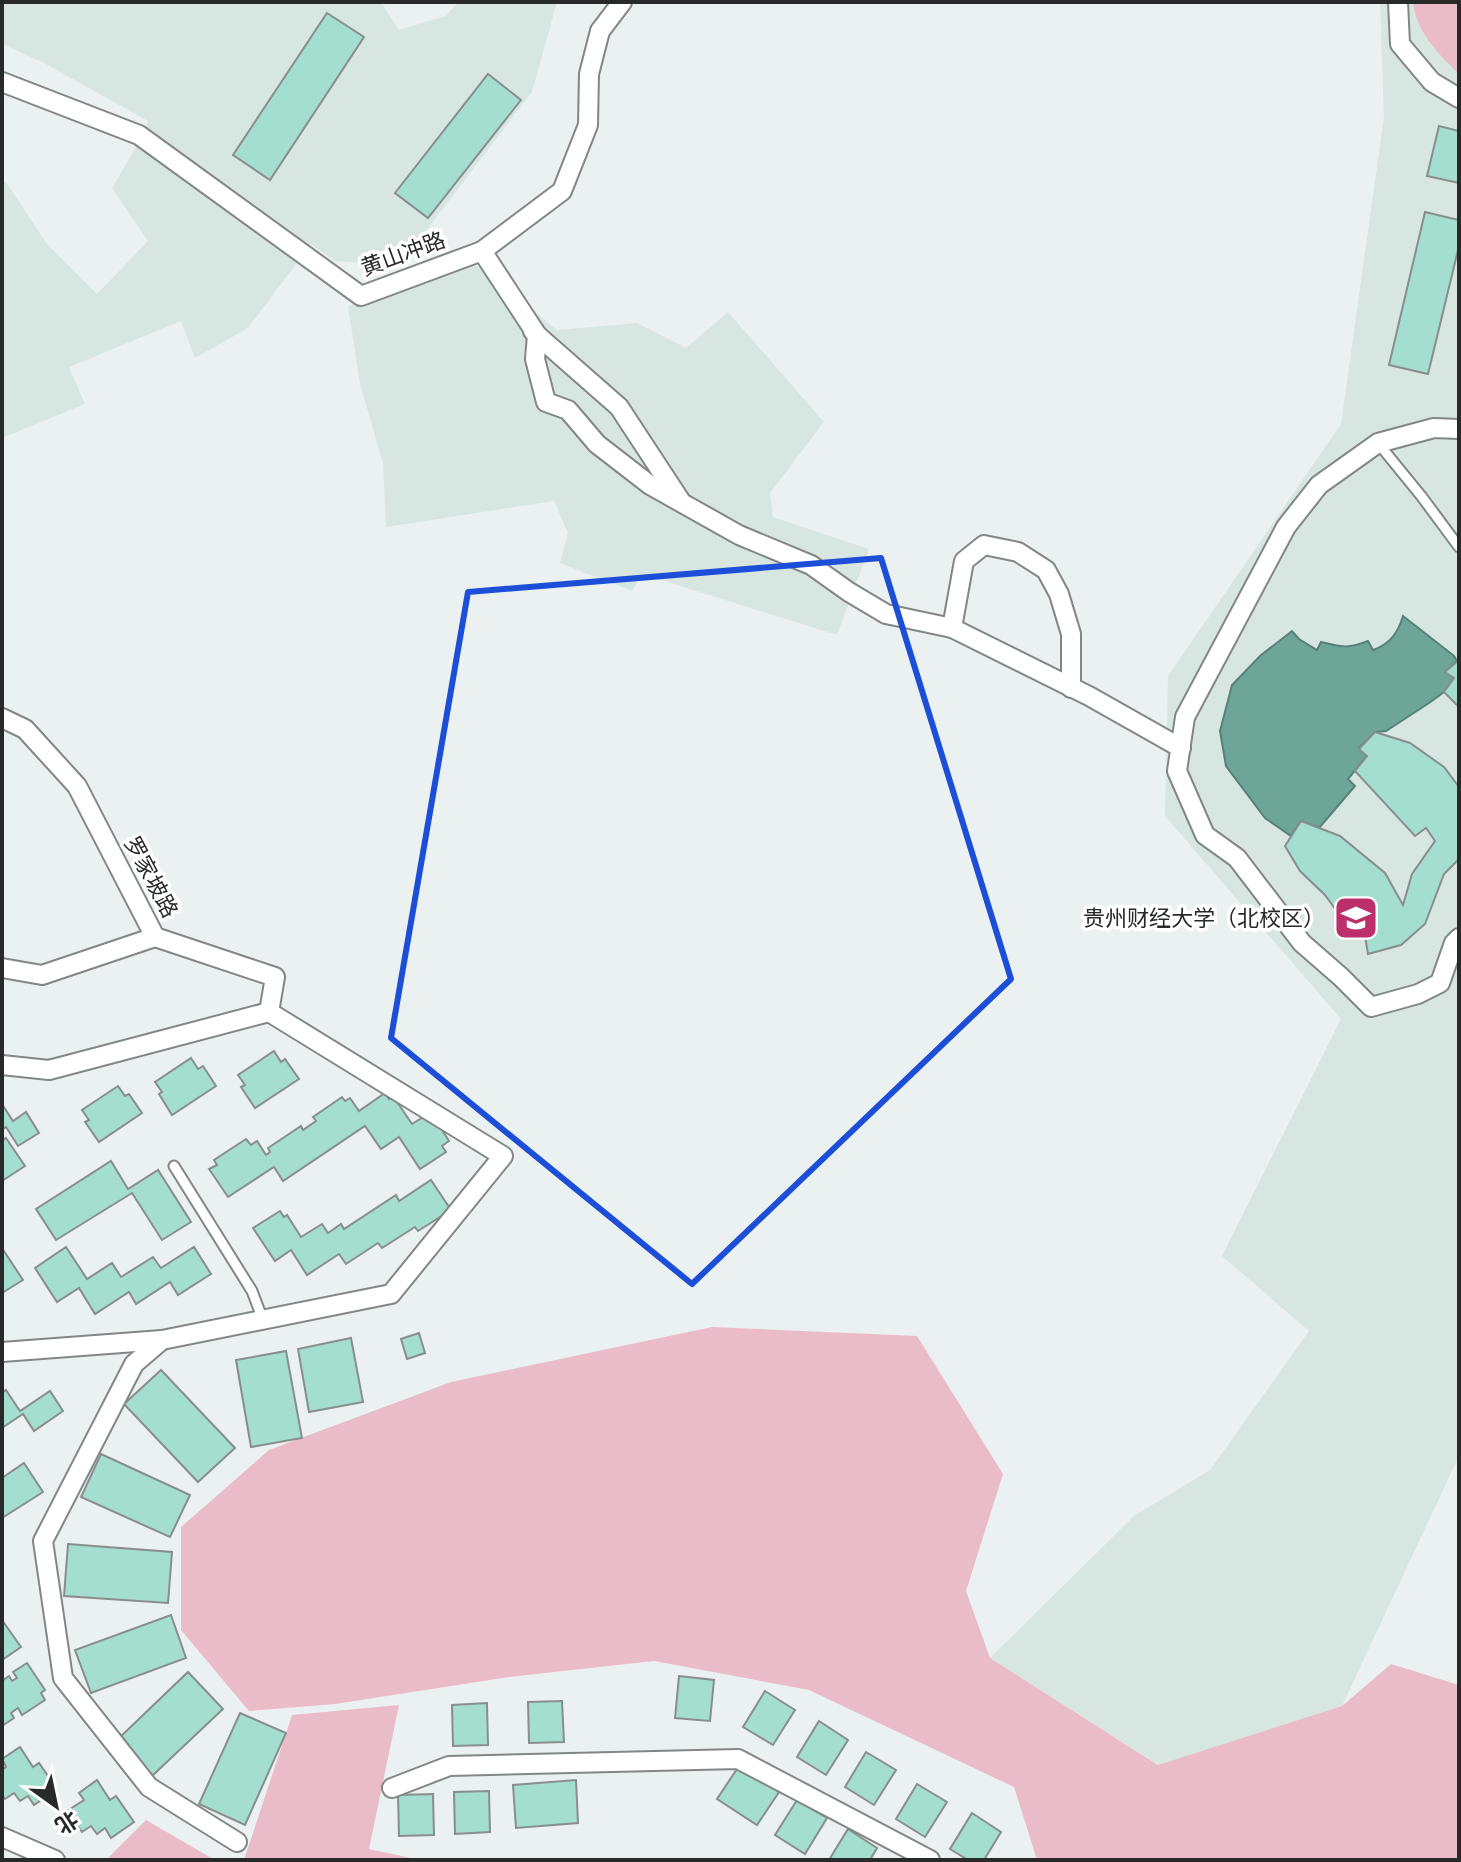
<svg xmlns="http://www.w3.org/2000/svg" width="1461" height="1862" font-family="Roboto,'Noto Sans SC',sans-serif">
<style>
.built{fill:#d8e6e2}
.green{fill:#eabcc9}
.water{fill:#6da697;stroke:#588176;stroke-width:2}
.building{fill:#a3decf;stroke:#898e8d;stroke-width:2}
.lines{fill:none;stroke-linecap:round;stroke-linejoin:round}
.lane-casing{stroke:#828786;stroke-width:13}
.street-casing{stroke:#828786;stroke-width:22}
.lane{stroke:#fff;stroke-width:9}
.street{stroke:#fff;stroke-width:18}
.marked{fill:none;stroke:#1d4ed8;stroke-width:6;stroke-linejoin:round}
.labels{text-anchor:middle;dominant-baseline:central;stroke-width:7;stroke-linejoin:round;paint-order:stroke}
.street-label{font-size:22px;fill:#282a29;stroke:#fff}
.poi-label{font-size:22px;fill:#282a29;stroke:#fff;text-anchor:end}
</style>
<rect width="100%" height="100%" fill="#ebf1f0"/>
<g class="built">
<polygon points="2,2 381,2 399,30 445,16 459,2 557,2 532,92 400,265 335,261 311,244 248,328 195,358 181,321 69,367 85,404 2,438 2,180 8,185 47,244 97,294 148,241 112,188 136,147 148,121 44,63 2,44"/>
<polygon points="1380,2 1459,2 1459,1456 1342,1706 1159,1765 990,1658 1134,1516 1210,1470 1309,1331 1222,1256 1341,1019 1165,816 1168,676 1341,424 1384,117"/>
<polygon points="475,264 557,330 637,323 686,348 728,312 824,422 770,493 773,517 869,549 837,635 642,574 632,591 560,563 568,533 554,501 386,527 383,463 360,384 348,306"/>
</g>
<g class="green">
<path d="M1413 2H1459V74C1439 55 1415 30 1413 2Z"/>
<polygon points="712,1327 917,1336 1003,1474 966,1591 990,1658 1158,1765 1342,1706 1391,1664 1459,1685 1459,1860 1037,1860 1014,1787 809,1690 654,1661 509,1677 335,1704 249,1711 181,1630 181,1527 269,1450 451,1382"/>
<polygon points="399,1705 369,1849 411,1858 410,1860 244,1860 292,1715"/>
<polygon points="146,1820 215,1860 106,1860"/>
</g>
<path class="water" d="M1403 616 1454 656 1457 661 1446 671 1454 678 1444 692 1429 703 1386 731 1375 732 1359 748 1367 756 1348 779 1355 786 1319 828 1301 821 1291 836 1265 818 1226 766 1220 731 1232 685 1260 656 1292 631 1299 639 1317 650 1321 642C1341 647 1349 649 1368 641L1373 650C1390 644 1398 633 1403 616Z"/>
<g class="building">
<polygon points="327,13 364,37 270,180 233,155"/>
<polygon points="488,74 521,100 428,218 395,193"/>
<polygon points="1439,126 1459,131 1459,183 1427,176"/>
<polygon points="1425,212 1459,220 1459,246 1428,374 1389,365"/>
<polygon points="1459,660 1459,707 1444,692 1454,678 1445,672"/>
<polygon points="1375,732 1410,743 1444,767 1459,787 1459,859 1444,874 1425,924 1401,945 1368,954 1364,930 1346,924 1325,895 1300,871 1285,846 1301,821 1340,836 1385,873 1403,905 1412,874 1435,841 1426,828 1415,836 1355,771 1367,756 1359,749"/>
<polygon points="274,1051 281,1062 285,1059 299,1079 255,1108 241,1087 245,1085 238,1075"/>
<polygon points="191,1058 198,1069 203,1066 216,1086 172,1115 159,1094 162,1092 155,1082"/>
<polygon points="118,1086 125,1096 129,1094 142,1113 99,1142 85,1122 89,1120 82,1110"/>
<polygon points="385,1093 389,1099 393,1096 412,1124 425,1116 428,1121 434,1117 449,1141 442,1146 446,1152 420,1169 399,1137 381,1149 365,1126 283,1181 274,1167 228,1197 209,1169 217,1165 214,1160 246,1139 251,1145 257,1141 266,1155 270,1152 268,1148 301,1126 303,1130 316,1121 313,1117 342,1097 345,1101 350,1098 359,1111"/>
<polygon points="2,1104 13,1121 26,1112 39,1133 18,1146 6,1127 2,1130"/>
<polygon points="6,1138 25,1166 2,1181 2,1141"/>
<polygon points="111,1161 128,1189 158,1170 191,1222 162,1240 132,1193 56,1240 36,1209"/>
<polygon points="431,1180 451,1210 418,1231 415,1227 382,1248 378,1243 346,1264 339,1254 307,1275 291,1250 275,1261 253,1228 280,1211 284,1217 287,1215 301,1237 322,1224 328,1233 341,1224 344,1229 396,1195 399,1201"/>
<polygon points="66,1247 87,1279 112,1263 121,1277 153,1257 161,1268 194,1247 211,1274 178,1295 170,1282 136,1304 129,1292 95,1314 79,1288 57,1302 35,1268"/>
<polygon points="2,1248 23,1280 2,1293"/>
<polygon points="419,1333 425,1353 407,1359 401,1339"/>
<polygon points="351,1338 363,1402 309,1412 298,1349"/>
<polygon points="286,1351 302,1438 251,1447 236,1360"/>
<polygon points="161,1370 235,1448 198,1482 124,1404"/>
<polygon points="6,1390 20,1411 50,1391 63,1411 34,1431 23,1414 2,1428 2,1393"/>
<polygon points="101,1454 190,1495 170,1537 81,1497"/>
<polygon points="24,1463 43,1492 2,1518 2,1478"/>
<polygon points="68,1544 172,1552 168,1603 64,1596"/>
<polygon points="171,1615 186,1658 91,1693 75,1650"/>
<polygon points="2,1620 21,1647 2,1660"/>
<polygon points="27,1663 45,1690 41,1693 45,1700 22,1715 18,1708 11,1713 14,1718 2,1726 2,1681 9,1676 12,1681 17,1678 13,1672"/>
<polygon points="188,1672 223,1709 152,1776 118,1739"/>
<polygon points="679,1676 714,1680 710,1721 675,1718"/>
<polygon points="765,1691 795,1710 773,1745 743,1727"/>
<polygon points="562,1701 564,1742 529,1743 528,1702"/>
<polygon points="487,1703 488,1745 453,1746 452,1705"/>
<polygon points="240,1713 286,1733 245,1825 199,1804"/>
<polygon points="819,1721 848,1740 826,1775 797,1757"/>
<polygon points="20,1747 33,1767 39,1763 57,1789 34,1805 28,1796 20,1801 14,1793 5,1799 2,1795 2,1770 6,1767 2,1759"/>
<polygon points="866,1752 896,1770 874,1805 845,1787"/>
<polygon points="739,1766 779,1792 757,1825 717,1799"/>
<polygon points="97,1780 110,1800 116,1796 134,1822 111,1838 105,1828 97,1834 91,1826 82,1832 67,1811 84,1800 79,1793"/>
<polygon points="576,1780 578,1823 516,1828 513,1785"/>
<polygon points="917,1784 947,1802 925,1837 896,1819"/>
<polygon points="489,1791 490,1832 455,1834 454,1792"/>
<polygon points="433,1794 434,1835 399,1836 398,1795"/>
<polygon points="797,1800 827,1818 805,1854 775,1835"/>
<polygon points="972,1813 1001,1832 984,1860 968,1860 950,1849"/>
<polygon points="848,1829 877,1848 870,1860 829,1860"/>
</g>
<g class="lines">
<g class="lane-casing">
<g id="lane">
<polyline points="1378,443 1422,497 1459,547"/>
<polyline points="174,1166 252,1291 263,1320"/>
</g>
</g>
<g class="street-casing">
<g id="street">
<polyline points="1398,2 1400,44 1432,82 1459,98"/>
<polyline points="2,82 139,135 361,296 482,251 562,191 588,125 589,74 600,31 622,2"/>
<polyline points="482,251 537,335 535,359 546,402 568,410 597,444 650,485 739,535 811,565 849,592 886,614 952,628 1089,696 1181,748"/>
<polyline points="533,331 537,335 619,407 680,500"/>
<polyline points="1459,429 1434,428 1378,443 1319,485 1286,527 1185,717 1177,771 1205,835 1237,858 1302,943 1341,977 1371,1007 1418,994 1440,983 1454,943 1459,938"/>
<polyline points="952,628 964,561 984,545 1018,552 1046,570 1059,594 1071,634 1071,688"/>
<polyline points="2,718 25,729 77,786 155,937 275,977 269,1012"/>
<polyline points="2,968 42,975 155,937"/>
<polyline points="2,1065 49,1070 269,1012 503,1156 391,1294 162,1340 134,1364 43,1541 63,1678 149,1787 237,1842"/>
<polyline points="2,1352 162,1340"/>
<polyline points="392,1788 449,1766 738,1759 930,1860"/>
<polyline points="2,1837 55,1860"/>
</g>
</g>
<use href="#lane" class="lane"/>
<use href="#street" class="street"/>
</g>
<path class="marked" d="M881 558 1011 979 692 1284 391 1038 468 592Z"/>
<defs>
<g id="university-square" transform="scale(2.3)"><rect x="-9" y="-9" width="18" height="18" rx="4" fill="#bb306b" stroke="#fff"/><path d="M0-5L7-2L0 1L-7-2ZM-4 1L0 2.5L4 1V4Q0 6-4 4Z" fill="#fff"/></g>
</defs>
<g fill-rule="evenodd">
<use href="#university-square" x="1356" y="918"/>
</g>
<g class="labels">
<g class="street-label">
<text transform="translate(403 254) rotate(-20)">黄山冲路</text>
<text transform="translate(151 877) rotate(62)">罗家坡路</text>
</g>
<g class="poi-label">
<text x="1325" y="918">贵州财经大学（北校区）</text>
</g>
</g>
<rect width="1461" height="1862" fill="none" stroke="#282a29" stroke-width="8"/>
<g transform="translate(56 1806) rotate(147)" stroke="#ffffff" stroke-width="6" paint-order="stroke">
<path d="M0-6L14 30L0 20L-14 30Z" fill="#282a29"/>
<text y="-12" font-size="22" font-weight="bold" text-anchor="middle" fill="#282a29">北</text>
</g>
</svg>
